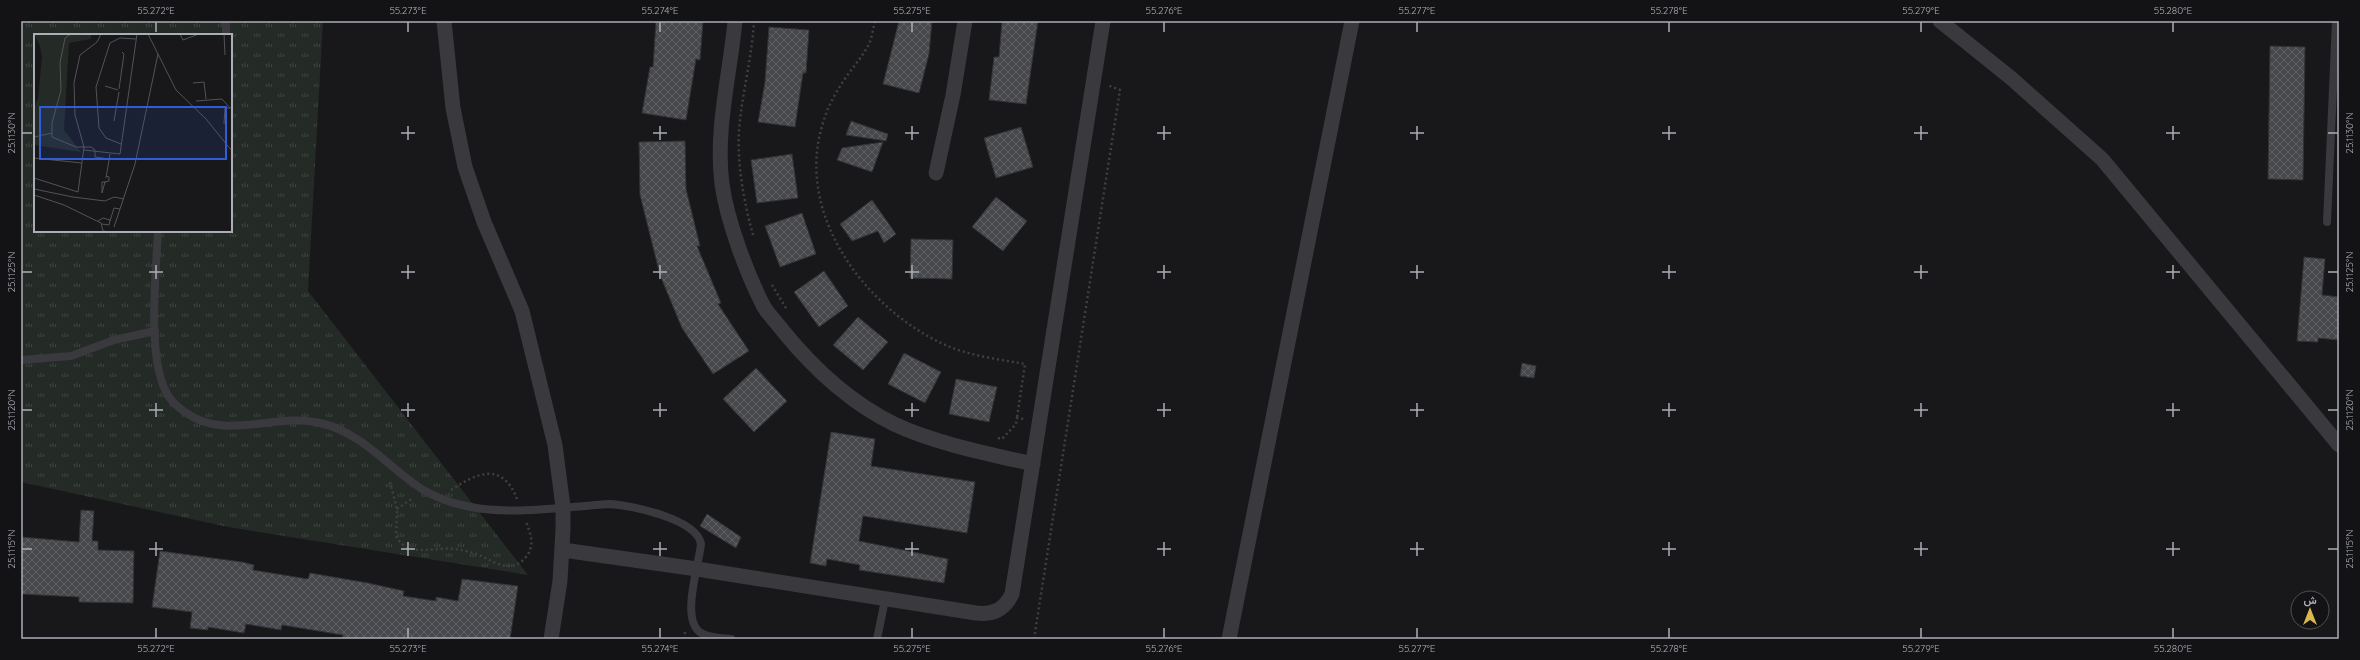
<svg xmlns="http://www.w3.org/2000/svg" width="2360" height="660" font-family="Quicksand,Vazirmatn,sans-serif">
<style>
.grass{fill:url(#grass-tufts);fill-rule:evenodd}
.building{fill:url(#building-cross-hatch);stroke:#323235}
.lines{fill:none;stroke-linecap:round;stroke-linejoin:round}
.path{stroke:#3f4044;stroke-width:2.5;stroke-dasharray:2 3;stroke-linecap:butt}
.lane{stroke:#39393e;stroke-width:8}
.street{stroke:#39393e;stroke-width:15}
.ticks{fill:none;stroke:#abaeb7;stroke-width:1.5}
.inset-road{fill:none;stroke:#535358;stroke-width:1}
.view{fill:#325cd3;fill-opacity:0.15;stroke:#325cd3;stroke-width:2}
.inset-edge{fill:none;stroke:#abaeb7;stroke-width:2}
.neatline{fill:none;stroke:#abaeb7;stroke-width:1.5}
.ticks-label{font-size:10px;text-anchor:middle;fill:#abaeb7}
</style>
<defs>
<pattern id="grass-tufts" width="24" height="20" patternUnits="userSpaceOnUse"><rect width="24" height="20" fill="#242a25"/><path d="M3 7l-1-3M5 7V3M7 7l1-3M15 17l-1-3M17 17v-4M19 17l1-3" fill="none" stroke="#414642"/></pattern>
<pattern id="building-cross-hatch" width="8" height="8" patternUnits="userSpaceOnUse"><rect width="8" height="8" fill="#47484b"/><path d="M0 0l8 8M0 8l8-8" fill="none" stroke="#5f6063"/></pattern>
</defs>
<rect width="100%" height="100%" fill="#181719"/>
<path class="grass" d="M21 21H323L308 291 528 575 228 527 21 482ZM35 35H231V231H35Z"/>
<g class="building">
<polygon points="656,21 703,21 700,60 696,59 686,120 642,113 650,67 653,67"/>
<polygon points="899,21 932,21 929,54 919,93 883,84"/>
<polygon points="1002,21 1038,21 1026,104 989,100 994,57 999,57"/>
<polygon points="769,27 809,30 806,73 803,73 795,127 758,122 765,82"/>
<polygon points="2270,46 2305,47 2303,180 2268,179"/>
<polygon points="851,121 888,134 886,141 846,135"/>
<polygon points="1021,127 1033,167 996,178 984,138"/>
<polygon points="685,141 686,189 700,246 697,246 721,303 718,304 749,351 713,374 682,328 660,275 640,195 639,142"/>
<polygon points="883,142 872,172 837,160 842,148"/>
<polygon points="792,154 798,198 757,203 751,160"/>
<polygon points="996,197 1027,221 1003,251 972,227"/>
<polygon points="872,200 896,234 884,243 878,231 852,241 840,224"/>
<polygon points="802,213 816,254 780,267 765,226"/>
<polygon points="911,239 953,240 952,279 910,278"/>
<polygon points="2304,257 2325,259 2322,295 2339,297 2339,340 2318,338 2318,342 2297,341"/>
<polygon points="824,271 848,306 819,327 794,292"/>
<polygon points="858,317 888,342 863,370 833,345"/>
<polygon points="904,353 941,372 925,403 888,384"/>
<polygon points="1522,363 1536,366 1534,378 1520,376"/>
<polygon points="756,368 787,401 754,432 723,399"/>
<polygon points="956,379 997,387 989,422 949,414"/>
<polygon points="831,432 875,439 871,466 975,482 967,533 863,516 859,541 948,559 944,583 859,570 860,565 827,559 826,566 810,563"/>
<polygon points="81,510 94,511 92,541 98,541 98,550 134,551 133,603 79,602 79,597 21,594 21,537 79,542"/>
<polygon points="707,514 741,537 736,548 700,526"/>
<polygon points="160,551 242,562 254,565 253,570 308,579 310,573 368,583 404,591 403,596 436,601 436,597 458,601 462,579 518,586 510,639 342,639 343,635 282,625 281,630 246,624 244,633 208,627 208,630 190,628 192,612 152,607"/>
</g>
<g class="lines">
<g class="path">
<path d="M875 21C873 29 872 37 869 44 864 54 858 61 852 69 840 85 828 104 823 123 794 213 864 307 943 344 969 356 998 359 1025 364L1017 418"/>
<path d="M753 235C744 202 737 165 739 130 742 93 752 58 754 21"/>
<polyline points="772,285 786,308"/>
<polyline points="998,438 1002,439 1016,424 1017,418 1024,419"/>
<path d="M390 482 397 509 396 536C408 559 434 546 455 549 463 550 471 552 479 555 495 562 511 575 526 557 535 546 531 534 526 522"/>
<path d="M451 490C477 473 502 461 517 499"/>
<polyline points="397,509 413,498"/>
<polyline points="684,639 685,632"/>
<polyline points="1034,639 1120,90 1107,85"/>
</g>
<g class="lane">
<polyline points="226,21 226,35"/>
<polyline points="2327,222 2336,21"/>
<path d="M158 231C156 273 146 363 169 397 173 403 179 408 185 412 226 442 275 412 320 423 364 433 389 469 425 491 439 499 455 504 471 507 509 515 569 507 609 504 631 505 697 519 701 544 699 565 680 620 701 633 709 638 721 638 731 639"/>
<polyline points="21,360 71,356 114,340 155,331"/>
<polyline points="877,639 885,600"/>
</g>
<g class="street">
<polyline points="444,21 453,108 465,167 484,222 522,311 555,445 563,507 563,529 560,581 551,639"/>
<path d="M735 21C730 75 715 130 722 184 727 221 747 274 764 307 769 315 777 323 783 331 814 369 849 402 894 424 934 443 989 454 1033 464"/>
<polyline points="1940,21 2011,78 2102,159 2339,445"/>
<polyline points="936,173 953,95 965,21"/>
<path d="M563 550 697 569 976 613C993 615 1004 610 1012 594L1103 21"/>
<polyline points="1229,639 1352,21"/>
</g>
</g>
<path class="ticks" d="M156 22V32M408 22V32M660 22V32M912 22V32M1164 22V32M1417 22V32M1669 22V32M1921 22V32M2173 22V32M408 126V140M660 126V140M912 126V140M1164 126V140M1417 126V140M1669 126V140M1921 126V140M2173 126V140M22 133H32M401 133H415M653 133H667M905 133H919M1157 133H1171M1410 133H1424M1662 133H1676M1914 133H1928M2166 133H2180M2328 133H2338M156 265V279M408 265V279M660 265V279M912 265V279M1164 265V279M1417 265V279M1669 265V279M1921 265V279M2173 265V279M22 272H32M149 272H163M401 272H415M653 272H667M905 272H919M1157 272H1171M1410 272H1424M1662 272H1676M1914 272H1928M2166 272H2180M2328 272H2338M156 403V417M408 403V417M660 403V417M912 403V417M1164 403V417M1417 403V417M1669 403V417M1921 403V417M2173 403V417M22 410H32M149 410H163M401 410H415M653 410H667M905 410H919M1157 410H1171M1410 410H1424M1662 410H1676M1914 410H1928M2166 410H2180M2328 410H2338M156 542V556M408 542V556M660 542V556M912 542V556M1164 542V556M1417 542V556M1669 542V556M1921 542V556M2173 542V556M22 549H32M149 549H163M401 549H415M653 549H667M905 549H919M1157 549H1171M1410 549H1424M1662 549H1676M1914 549H1928M2166 549H2180M2328 549H2338M156 628V638M408 628V638M660 628V638M912 628V638M1164 628V638M1417 628V638M1669 628V638M1921 628V638M2173 628V638"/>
<g transform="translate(34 34)">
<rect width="198" height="198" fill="#181719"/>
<path d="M0 0H57V5L35 9 30 96 47 118 0 111V74L4 64 8 23 6 12Z" fill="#242a25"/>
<path class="inset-road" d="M37 0 31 4 26 29 27 56 18 89V103L42 113H57L61 116V123L75 125M114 0 142 56 172 85 198 117M146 0 149 6 165 0M190 0 191 21M159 49 170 48 172 65M71 52 84 56M85 55 90 20 88 18M162 67 188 65 196 74M80 87 85 58M190 90 191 74H198M0 103 18 99M87 110 72 104 65 94 62 53 76 9 86 4 102 5M50 116 86 120 103 0M0 124 48 129M72 142 75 143V147L71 148 68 159V148H72M0 144 44 158 50 113 41 81 40 49 46 21 63 8 67 0M72 144 76 120M0 155 39 163 71 167 80 163 90 165M0 161 30 171 67 189 69 197 78 198M64 187 69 184 76 186 75 191 68 190M76 187 80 174 86 175M80 193 101 130 124 20"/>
<path class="view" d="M6 73H192V125H6Z"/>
<rect width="198" height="198" class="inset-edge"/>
</g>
<rect width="2360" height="660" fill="none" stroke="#131214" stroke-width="44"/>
<g transform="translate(2310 610)"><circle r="19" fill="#131214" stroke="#505055"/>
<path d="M0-3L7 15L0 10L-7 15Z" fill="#dbb84e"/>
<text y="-6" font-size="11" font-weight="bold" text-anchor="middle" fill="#abaeb7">ش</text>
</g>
<rect x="22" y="22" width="2316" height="616" class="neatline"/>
<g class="ticks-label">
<text x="156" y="14">55.272°E</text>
<text x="408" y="14">55.273°E</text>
<text x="660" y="14">55.274°E</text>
<text x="912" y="14">55.275°E</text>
<text x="1164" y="14">55.276°E</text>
<text x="1417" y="14">55.277°E</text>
<text x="1669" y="14">55.278°E</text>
<text x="1921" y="14">55.279°E</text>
<text x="2173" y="14">55.280°E</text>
<text transform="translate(11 133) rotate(-90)" y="4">25.1130°N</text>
<text transform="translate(2349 133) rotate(-90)" y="4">25.1130°N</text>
<text transform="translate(11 272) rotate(-90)" y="4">25.1125°N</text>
<text transform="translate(2349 272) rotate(-90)" y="4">25.1125°N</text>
<text transform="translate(11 410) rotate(-90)" y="4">25.1120°N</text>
<text transform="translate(2349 410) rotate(-90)" y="4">25.1120°N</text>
<text transform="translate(11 549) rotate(-90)" y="4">25.1115°N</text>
<text transform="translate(2349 549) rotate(-90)" y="4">25.1115°N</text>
<text x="156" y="652">55.272°E</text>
<text x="408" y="652">55.273°E</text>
<text x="660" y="652">55.274°E</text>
<text x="912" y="652">55.275°E</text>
<text x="1164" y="652">55.276°E</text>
<text x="1417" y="652">55.277°E</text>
<text x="1669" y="652">55.278°E</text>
<text x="1921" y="652">55.279°E</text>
<text x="2173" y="652">55.280°E</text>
</g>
</svg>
